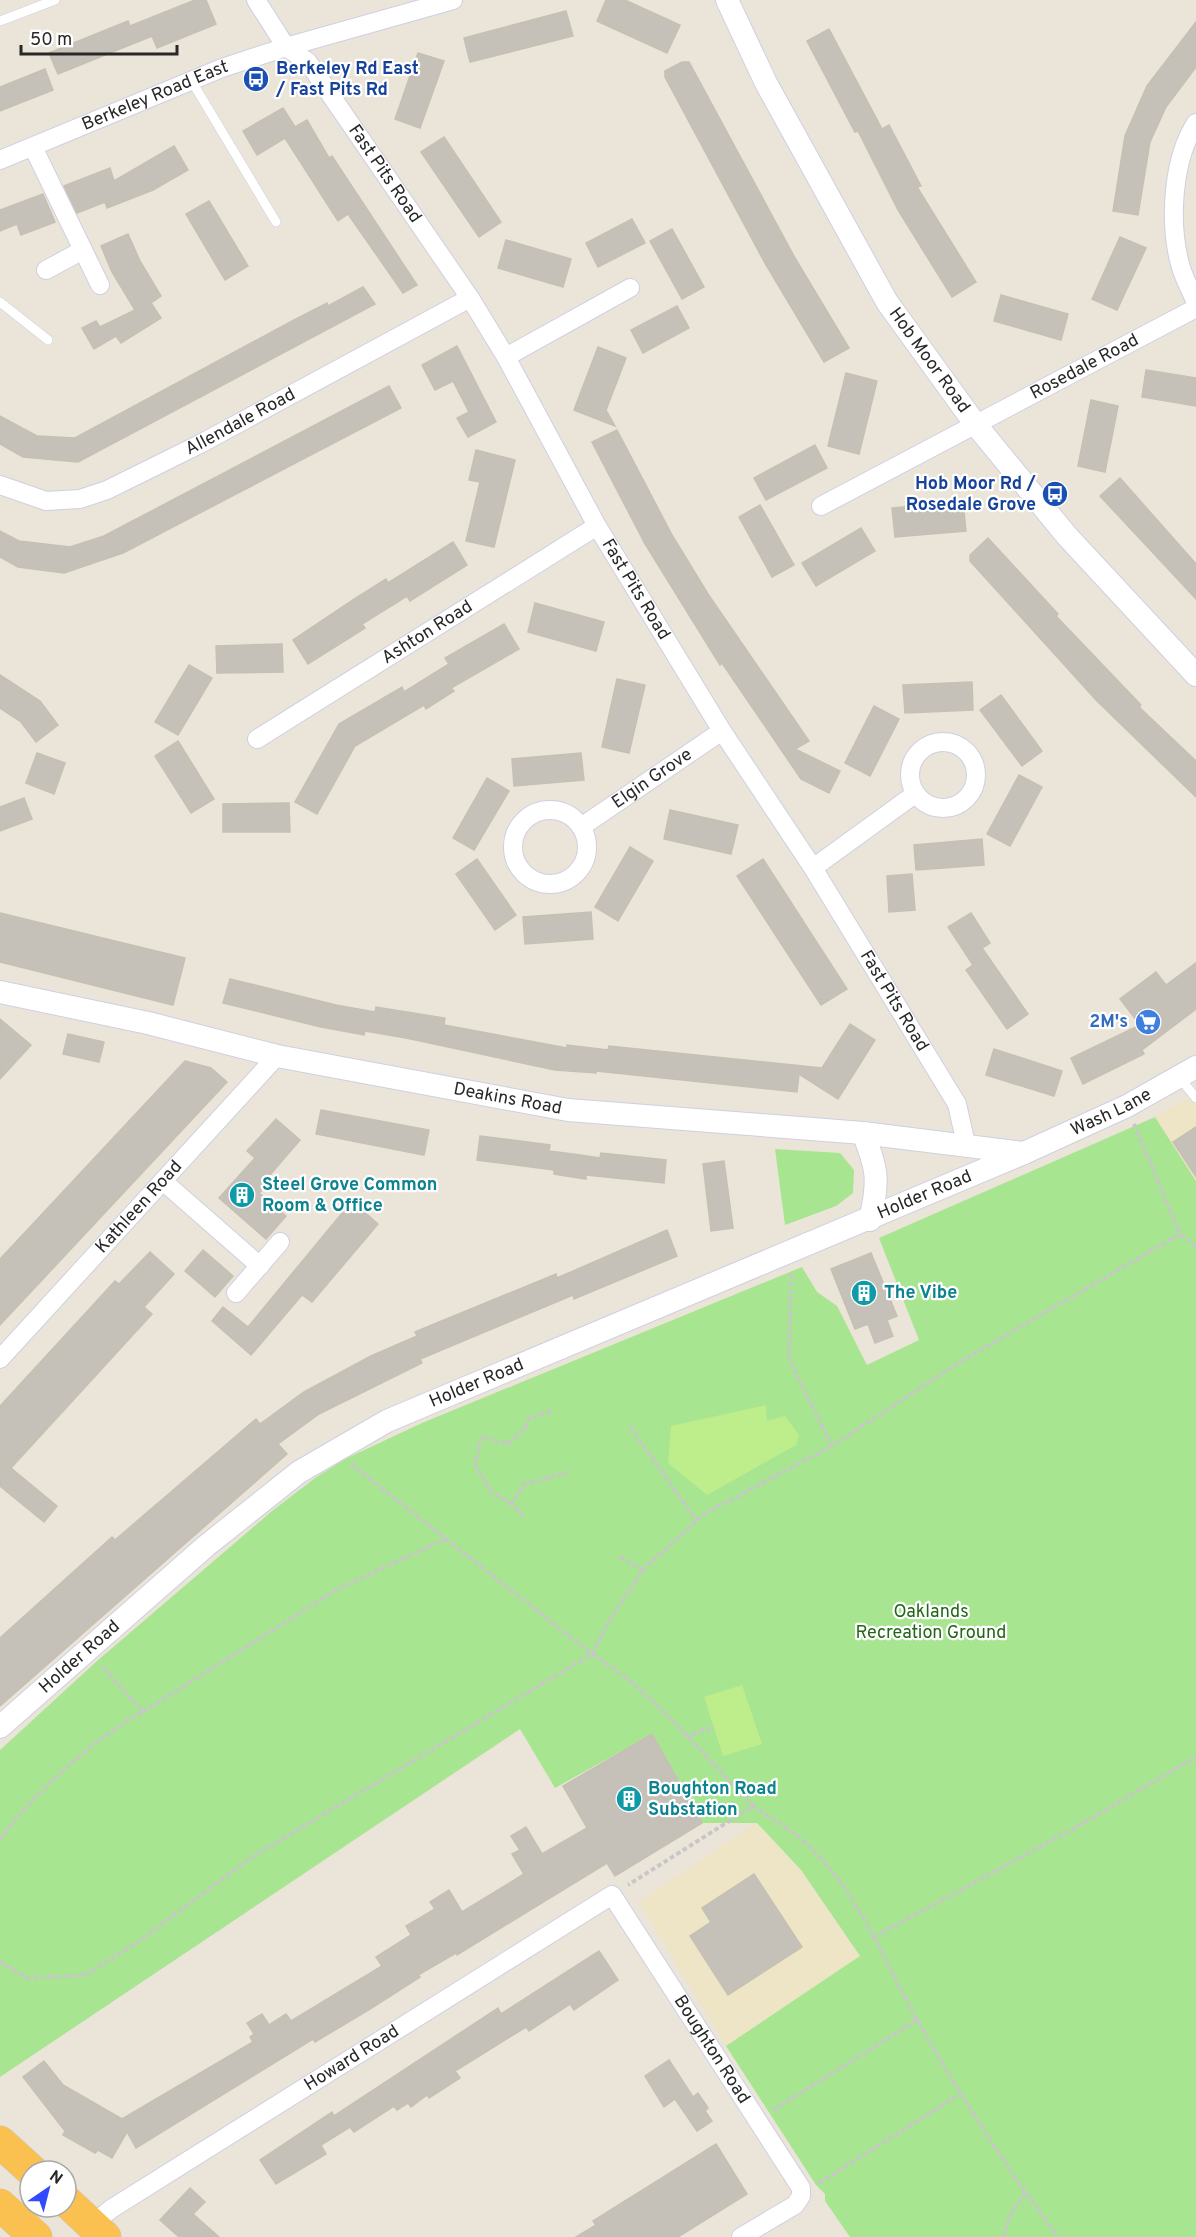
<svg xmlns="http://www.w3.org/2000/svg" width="1196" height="2237" font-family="Overpass,sans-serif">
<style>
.education{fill:#eee4c6}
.green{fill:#a8e591}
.pitch{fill:#beed8c}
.building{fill:#c6c1b8;stroke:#c6c0b2;stroke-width:1.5}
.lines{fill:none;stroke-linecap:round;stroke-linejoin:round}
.service-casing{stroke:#ced0e2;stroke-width:10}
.minor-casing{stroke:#ced0e2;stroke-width:20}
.tertiary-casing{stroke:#ced0e2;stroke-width:24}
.trunk-casing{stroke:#c7c7c7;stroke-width:33}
.path{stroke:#c7c7c7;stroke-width:4;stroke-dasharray:4.5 3;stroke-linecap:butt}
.service{stroke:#fff;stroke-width:9}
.minor{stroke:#fff;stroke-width:18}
.tertiary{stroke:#fff;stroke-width:22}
.trunk{stroke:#fac151;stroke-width:32}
.labels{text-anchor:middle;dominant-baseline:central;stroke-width:4.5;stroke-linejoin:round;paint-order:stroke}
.transit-label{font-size:18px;font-weight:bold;fill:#164399;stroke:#fff;text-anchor:start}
.street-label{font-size:18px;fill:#282828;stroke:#fff}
.shop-label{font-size:18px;font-weight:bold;fill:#366cbe;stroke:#fff;text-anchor:end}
.culture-label{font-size:18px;font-weight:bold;fill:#0d838f;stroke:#fff;text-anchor:start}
.park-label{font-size:18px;fill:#216716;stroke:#fff}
</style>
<rect width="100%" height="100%" fill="#ebe4d8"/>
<g class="education">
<polygon points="1196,1095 1196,1181 1155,1117"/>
<polygon points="757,1822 800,1870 860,1957 726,2046 639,1902"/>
</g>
<g class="green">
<polygon points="1155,1117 1196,1181 1196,2237 850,2237 825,2201 825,2194 816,2185 726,2046 860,1956 801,1870 757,1823 702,1823 652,1734 555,1788 520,1729 0,2077 0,1750 97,1661 272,1511 315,1478 345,1459 422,1423 802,1267 817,1292 837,1306 867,1365 919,1340 879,1238"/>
<polygon points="775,1149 840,1153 854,1170 853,1193 836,1206 785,1225"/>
</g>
<g class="pitch">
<polygon points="766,1405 767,1421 785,1416 799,1435 796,1445 707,1495 668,1463 671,1426"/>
<polygon points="742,1685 762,1744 723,1756 704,1697"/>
</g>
<g class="building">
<polygon points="195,0 206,0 216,24 157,48 152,36 58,74 49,53 128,21 130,26"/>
<polygon points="606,0 625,0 680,25 667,53 597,21"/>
<polygon points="566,11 573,36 470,62 464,38"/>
<polygon points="1196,22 1196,67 1166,107 1150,142 1138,215 1113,211 1125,136 1147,86"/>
<polygon points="829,29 882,129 889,125 921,186 917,187 976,282 952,297 898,210 858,131 855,132 807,41"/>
<polygon points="418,53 444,61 420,128 395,119"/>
<polygon points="682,62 689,62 795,258 849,348 824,362 766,265 665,77 665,71"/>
<polygon points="45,69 53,90 0,111 0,87"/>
<polygon points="283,108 295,127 307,120 329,158 332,156 417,285 403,293 348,214 338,221 285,138 257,155 243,131"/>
<polygon points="444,137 501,222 479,237 421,152"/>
<polygon points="174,146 188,170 153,190 107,208 105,202 77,213 64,186 110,168 114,181"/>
<polygon points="43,194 55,222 21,235 17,224 0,231 0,210"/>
<polygon points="209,201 248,266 225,280 186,214"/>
<polygon points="632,219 645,243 598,267 586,243"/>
<polygon points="672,229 704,287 682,299 650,241"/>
<polygon points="128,234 140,261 161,296 151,303 161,318 121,343 116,336 94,349 82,328 96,321 100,327 135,310 112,272 101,246"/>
<polygon points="1120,237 1146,248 1117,310 1092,299"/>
<polygon points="506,240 571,259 563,287 498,268"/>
<polygon points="363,287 375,304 78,462 23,457 0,444 0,416 37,436 75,438 294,320 327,303 328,306"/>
<polygon points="1001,295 1068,314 1061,340 994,321"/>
<polygon points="677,306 689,328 643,353 631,330"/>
<polygon points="457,346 496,422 468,437 457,418 469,412 453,381 435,390 422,365"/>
<polygon points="598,347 626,358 606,410 615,426 574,410"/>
<polygon points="1146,370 1196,378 1196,406 1142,397"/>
<polygon points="846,373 877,381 859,454 828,446"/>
<polygon points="389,386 401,408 123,553 64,573 18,567 0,557 0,531 19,541 70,547 104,536"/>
<polygon points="1091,400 1118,406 1105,472 1078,466"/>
<polygon points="617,430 672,535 708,594 809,741 795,749 840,771 829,793 801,779 722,663 720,665 645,544 592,442"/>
<polygon points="815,445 827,468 766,500 754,478"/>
<polygon points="476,450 515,460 494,547 466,541 480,482 469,480"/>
<polygon points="1120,478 1196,564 1196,599 1100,496"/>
<polygon points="963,502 966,531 895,537 892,508"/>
<polygon points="760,505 794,565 772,577 739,517"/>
<polygon points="861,528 875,551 816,586 802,563"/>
<polygon points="988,538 1058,614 1056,616 1141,705 1139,707 1196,761 1196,797 1097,701 970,561 970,555"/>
<polygon points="453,542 467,565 410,601 407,596 362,624 365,628 308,664 293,640 356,598 386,579 388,583"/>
<polygon points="535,603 604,622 596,651 528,632"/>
<polygon points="504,624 519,649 451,688 454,691 426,709 424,705 355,746 317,814 295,802 339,724 402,687 404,692 449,664 445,658"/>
<polygon points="282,644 283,672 217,673 216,646"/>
<polygon points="189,665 212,678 178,735 155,722"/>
<polygon points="0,675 40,701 58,725 36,742 21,722 0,708"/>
<polygon points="617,679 645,685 629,753 602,747"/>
<polygon points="972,682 973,710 905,713 903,685"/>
<polygon points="1001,695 1042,751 1022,766 980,710"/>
<polygon points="874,706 899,719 870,776 845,763"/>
<polygon points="178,741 214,799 191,813 155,756"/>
<polygon points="37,753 65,763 54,794 26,783"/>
<polygon points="581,753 584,780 514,786 512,759"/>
<polygon points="1019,775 1042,787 1010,846 987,834"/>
<polygon points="487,778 509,791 474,850 453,838"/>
<polygon points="24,798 32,819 0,831 0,807"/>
<polygon points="289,803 290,832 223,832 223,804"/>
<polygon points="670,810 738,825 731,854 664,839"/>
<polygon points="982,839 984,865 916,870 914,845"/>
<polygon points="630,847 653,861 618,921 595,907"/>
<polygon points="477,859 516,915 495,930 456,874"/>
<polygon points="763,859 847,989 821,1005 737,876"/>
<polygon points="912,874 915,910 889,912 887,876"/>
<polygon points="591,912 593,939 525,944 523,917"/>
<polygon points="0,913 185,958 173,1005 0,962"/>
<polygon points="971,913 990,943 982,948 1028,1014 1007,1029 966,970 973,965 948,927"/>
<polygon points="1196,963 1196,1009 1142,1050 1144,1054 1083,1084 1071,1058 1140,1025 1120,999 1156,972 1166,985"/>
<polygon points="230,979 336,1005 375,1012 376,1007 445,1018 444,1025 567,1048 567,1045 608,1050 609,1046 822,1068 850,1024 875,1040 838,1099 799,1074 797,1092 596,1071 596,1073 555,1070 406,1038 365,1031 364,1035 321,1027 223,1003"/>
<polygon points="0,1019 31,1045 0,1079"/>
<polygon points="68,1034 104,1042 99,1062 63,1054"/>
<polygon points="994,1049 1062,1071 1054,1096 986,1075"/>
<polygon points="185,1061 211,1068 227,1082 0,1325 0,1259"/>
<polygon points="321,1110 429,1130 424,1155 316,1134"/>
<polygon points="276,1119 300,1140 263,1183 266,1186 259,1193 286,1216 266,1239 219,1198 255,1158 247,1151"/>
<polygon points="1196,1127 1196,1177 1173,1142"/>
<polygon points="480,1136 550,1145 549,1151 573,1154 600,1158 601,1153 666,1160 664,1183 586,1175 586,1179 554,1174 554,1170 477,1160"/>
<polygon points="724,1161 733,1228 711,1231 703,1164"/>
<polygon points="352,1201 378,1224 312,1302 302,1295 251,1355 212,1321 223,1307 248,1327"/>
<polygon points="667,1230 677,1256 574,1299 573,1295 420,1359 422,1363 319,1414 278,1444 287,1454 0,1706 0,1638 112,1537 115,1540 256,1419 260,1424 304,1392 371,1356 417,1336 415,1332 556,1274 557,1278"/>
<polygon points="203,1250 233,1276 215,1297 185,1271"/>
<polygon points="150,1252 174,1274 144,1307 152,1314 11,1468 57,1506 44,1522 0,1486 0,1406 115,1281 119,1284"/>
<polygon points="871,1253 897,1316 887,1320 893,1336 875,1343 868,1324 855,1329 831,1269"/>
<polygon points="652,1734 702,1823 615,1876 607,1863 457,1955 456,1953 418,1975 420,1977 370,2009 315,2042 313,2039 136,2148 127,2132 112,2158 98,2150 95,2153 63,2135 65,2131 23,2077 44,2061 63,2085 122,2119 253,2042 250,2037 254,2034 247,2023 262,2014 269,2025 286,2014 291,2021 382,1966 376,1957 411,1935 406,1926 435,1909 430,1902 449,1890 462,1912 524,1874 512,1854 520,1850 511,1836 526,1827 542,1854 587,1828 563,1786"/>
<polygon points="754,1874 802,1947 728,1995 690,1936 711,1922 702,1908"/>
<polygon points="599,1951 618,1980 574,2010 570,2004 529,2031 526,2027 455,2071 460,2078 429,2098 427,2095 411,2107 408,2103 397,2110 394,2106 354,2132 350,2127 321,2145 326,2154 276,2184 260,2160 332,2112 334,2116 498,2008 501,2014"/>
<polygon points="669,2060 693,2097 698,2093 708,2108 705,2111 712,2121 697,2131 675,2099 664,2107 645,2076"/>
<polygon points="716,2144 747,2194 678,2237 576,2237 596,2225 593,2221"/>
<polygon points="190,2188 205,2202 193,2214 219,2237 179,2237 160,2220"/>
</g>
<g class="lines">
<g class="service-casing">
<g id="service">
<polyline points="0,21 55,0"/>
<polyline points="191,80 276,222"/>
<polyline points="0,302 48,340"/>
<polyline points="1179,1077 1196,1098"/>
</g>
</g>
<g class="minor-casing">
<g id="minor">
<path id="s1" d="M256 0 286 47 308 62 470 298 506 357 597 526 722 731 813 868 957 1104 966 1144"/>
<path d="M1196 123C1172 160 1169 223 1180 264 1183 277 1191 290 1196 303"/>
<polyline points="33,147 100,285"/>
<path id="s2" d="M0 160 222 68 286 47 453 0"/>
<polyline points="46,270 83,250"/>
<polyline points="506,357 630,288"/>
<path id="s3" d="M0 485 46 501 80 499 107 490 200 444 470 298"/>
<path id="s4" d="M821 506 1196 308"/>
<path id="s5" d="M257 739 597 526"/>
<circle cx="943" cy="775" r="33"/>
<circle cx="550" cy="847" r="37"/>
<path id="s6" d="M581 827 722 731"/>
<polyline points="813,868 915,794"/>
<polyline points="164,1182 260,1266"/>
<polyline points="236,1293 280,1242"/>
<path id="s7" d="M0 1359 277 1056"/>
<path id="s8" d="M92 2225 111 2209 612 1895 801 2188V2196L795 2205 741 2237"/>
</g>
</g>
<g class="tertiary-casing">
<g id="tertiary">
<path id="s9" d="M727 0 766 83 887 302 976 425 1067 536 1196 675"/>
<path id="s10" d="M0 992 148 1023 277 1056 568 1110 863 1133 1024 1153"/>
<path d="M863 1133C878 1170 879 1181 870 1220"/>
<path id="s11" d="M0 1727 206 1546 299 1472 387 1421 1024 1153 1127 1106 1196 1067"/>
</g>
</g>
<g class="trunk-casing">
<g id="trunk">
<polyline points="0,2142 32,2171"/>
<polyline points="66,2201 105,2237"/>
<polyline points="0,2205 36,2237"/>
</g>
</g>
<g class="path">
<polyline points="1134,1124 1180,1234 1196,1246"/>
<polyline points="791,1274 789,1359 832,1446"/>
<polyline points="630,1427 696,1520"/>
<path d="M351 1464 592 1654C654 1692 702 1754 753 1806L628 1885"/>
<polyline points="512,1504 491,1492 475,1464 481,1437 509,1444 525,1428 529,1418 551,1411"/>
<polyline points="523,1516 512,1504 523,1485 568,1472"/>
<polyline points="620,1557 643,1570"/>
<polyline points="143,1712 338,1589 445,1539"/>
<polyline points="685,1736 714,1727"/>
<path d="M753 1806C771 1819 793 1830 809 1846 860 1895 884 1962 919 2023 961 2097 1007 2169 1058 2237"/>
<path d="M0 1840C25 1801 101 1732 143 1712L101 1665"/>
<polyline points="874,1937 1071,1830 1196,1757"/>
<polyline points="0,1962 27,1978 85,1975 139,1941 252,1857 592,1654 609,1621 643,1570 704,1514 832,1446 958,1363 1180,1234"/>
<polyline points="773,2110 917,2020"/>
<polyline points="819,2183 960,2094"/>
<polyline points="1003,2237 1010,2216 1025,2193"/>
</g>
<use href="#service" class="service"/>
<use href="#minor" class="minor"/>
<use href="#tertiary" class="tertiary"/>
<use href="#trunk" class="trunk"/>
</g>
<defs>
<g id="bus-disc" transform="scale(1.35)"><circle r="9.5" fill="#1a4fb4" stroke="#fff"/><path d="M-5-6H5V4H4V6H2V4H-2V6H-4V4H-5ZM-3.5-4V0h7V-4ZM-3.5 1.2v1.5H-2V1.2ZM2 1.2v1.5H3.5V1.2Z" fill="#fff"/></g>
<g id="supermarket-disc" transform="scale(1.35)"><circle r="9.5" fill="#3f7fe0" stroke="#fff"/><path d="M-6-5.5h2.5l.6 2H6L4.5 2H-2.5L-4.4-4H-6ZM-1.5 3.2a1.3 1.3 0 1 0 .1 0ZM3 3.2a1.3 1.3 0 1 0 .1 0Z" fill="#fff"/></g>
<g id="building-disc" transform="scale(1.35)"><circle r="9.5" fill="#0f9aa8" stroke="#fff"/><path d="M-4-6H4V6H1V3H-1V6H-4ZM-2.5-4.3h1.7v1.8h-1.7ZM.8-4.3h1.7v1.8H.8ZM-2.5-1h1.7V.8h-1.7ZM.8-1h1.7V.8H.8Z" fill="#fff"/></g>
</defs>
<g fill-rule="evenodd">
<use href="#bus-disc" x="256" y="79"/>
<use href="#bus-disc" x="1055" y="494"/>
<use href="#supermarket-disc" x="1148" y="1022"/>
<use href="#building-disc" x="242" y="1195"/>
<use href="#building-disc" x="864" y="1293"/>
<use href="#building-disc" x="629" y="1799"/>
</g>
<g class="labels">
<g class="transit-label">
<text x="276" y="69">Berkeley Rd East<tspan x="276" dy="21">/ Fast Pits Rd</tspan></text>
<text x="1036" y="484" text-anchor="end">Hob Moor Rd /<tspan x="1036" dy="21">Rosedale Grove</tspan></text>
</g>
<g class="street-label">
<text stroke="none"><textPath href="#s2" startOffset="168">Berkeley Road East</textPath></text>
<text stroke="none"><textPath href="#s1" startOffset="218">Fast Pits Road</textPath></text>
<text stroke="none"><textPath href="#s9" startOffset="414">Hob Moor Road</textPath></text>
<text stroke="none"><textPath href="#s4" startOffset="298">Rosedale Road</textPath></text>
<text stroke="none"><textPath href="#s3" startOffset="261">Allendale Road</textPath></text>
<text stroke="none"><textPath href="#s1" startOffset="704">Fast Pits Road</textPath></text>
<text stroke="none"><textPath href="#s5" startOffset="201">Ashton Road</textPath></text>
<text stroke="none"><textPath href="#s6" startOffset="86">Elgin Grove</textPath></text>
<text stroke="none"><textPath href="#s1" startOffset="1190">Fast Pits Road</textPath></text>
<text stroke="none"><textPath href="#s10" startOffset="519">Deakins Road</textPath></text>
<text stroke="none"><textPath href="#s11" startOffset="1282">Wash Lane</textPath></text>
<text stroke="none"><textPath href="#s11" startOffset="1078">Holder Road</textPath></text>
<text stroke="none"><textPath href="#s7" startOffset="206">Kathleen Road</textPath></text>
<text stroke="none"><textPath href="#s11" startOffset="592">Holder Road</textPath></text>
<text stroke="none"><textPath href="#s11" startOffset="106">Holder Road</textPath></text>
<text stroke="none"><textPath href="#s8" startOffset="800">Boughton Road</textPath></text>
<text stroke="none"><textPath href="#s8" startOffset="309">Howard Road</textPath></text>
</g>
<g class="shop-label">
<text x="1128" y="1022">2M's</text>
</g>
<g class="culture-label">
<text x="262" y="1185">Steel Grove Common<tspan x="262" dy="21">Room &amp; Office</tspan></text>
<text x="884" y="1293">The Vibe</text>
<text x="648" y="1789">Boughton Road<tspan x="648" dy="21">Substation</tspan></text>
</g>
<g class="park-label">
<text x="931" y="1612">Oaklands<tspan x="931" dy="21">Recreation Ground</tspan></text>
</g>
</g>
<g transform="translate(48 2189) rotate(35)"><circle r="28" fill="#ffffff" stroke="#a9a9a9" stroke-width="1.5"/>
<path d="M0-4.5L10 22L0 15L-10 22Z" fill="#324aff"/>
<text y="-9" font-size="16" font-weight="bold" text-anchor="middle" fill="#282828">N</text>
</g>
<path d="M21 45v9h156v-9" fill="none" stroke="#282828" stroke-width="3"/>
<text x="30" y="45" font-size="18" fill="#282828" stroke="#ffffff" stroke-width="4.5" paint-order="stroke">50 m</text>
</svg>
